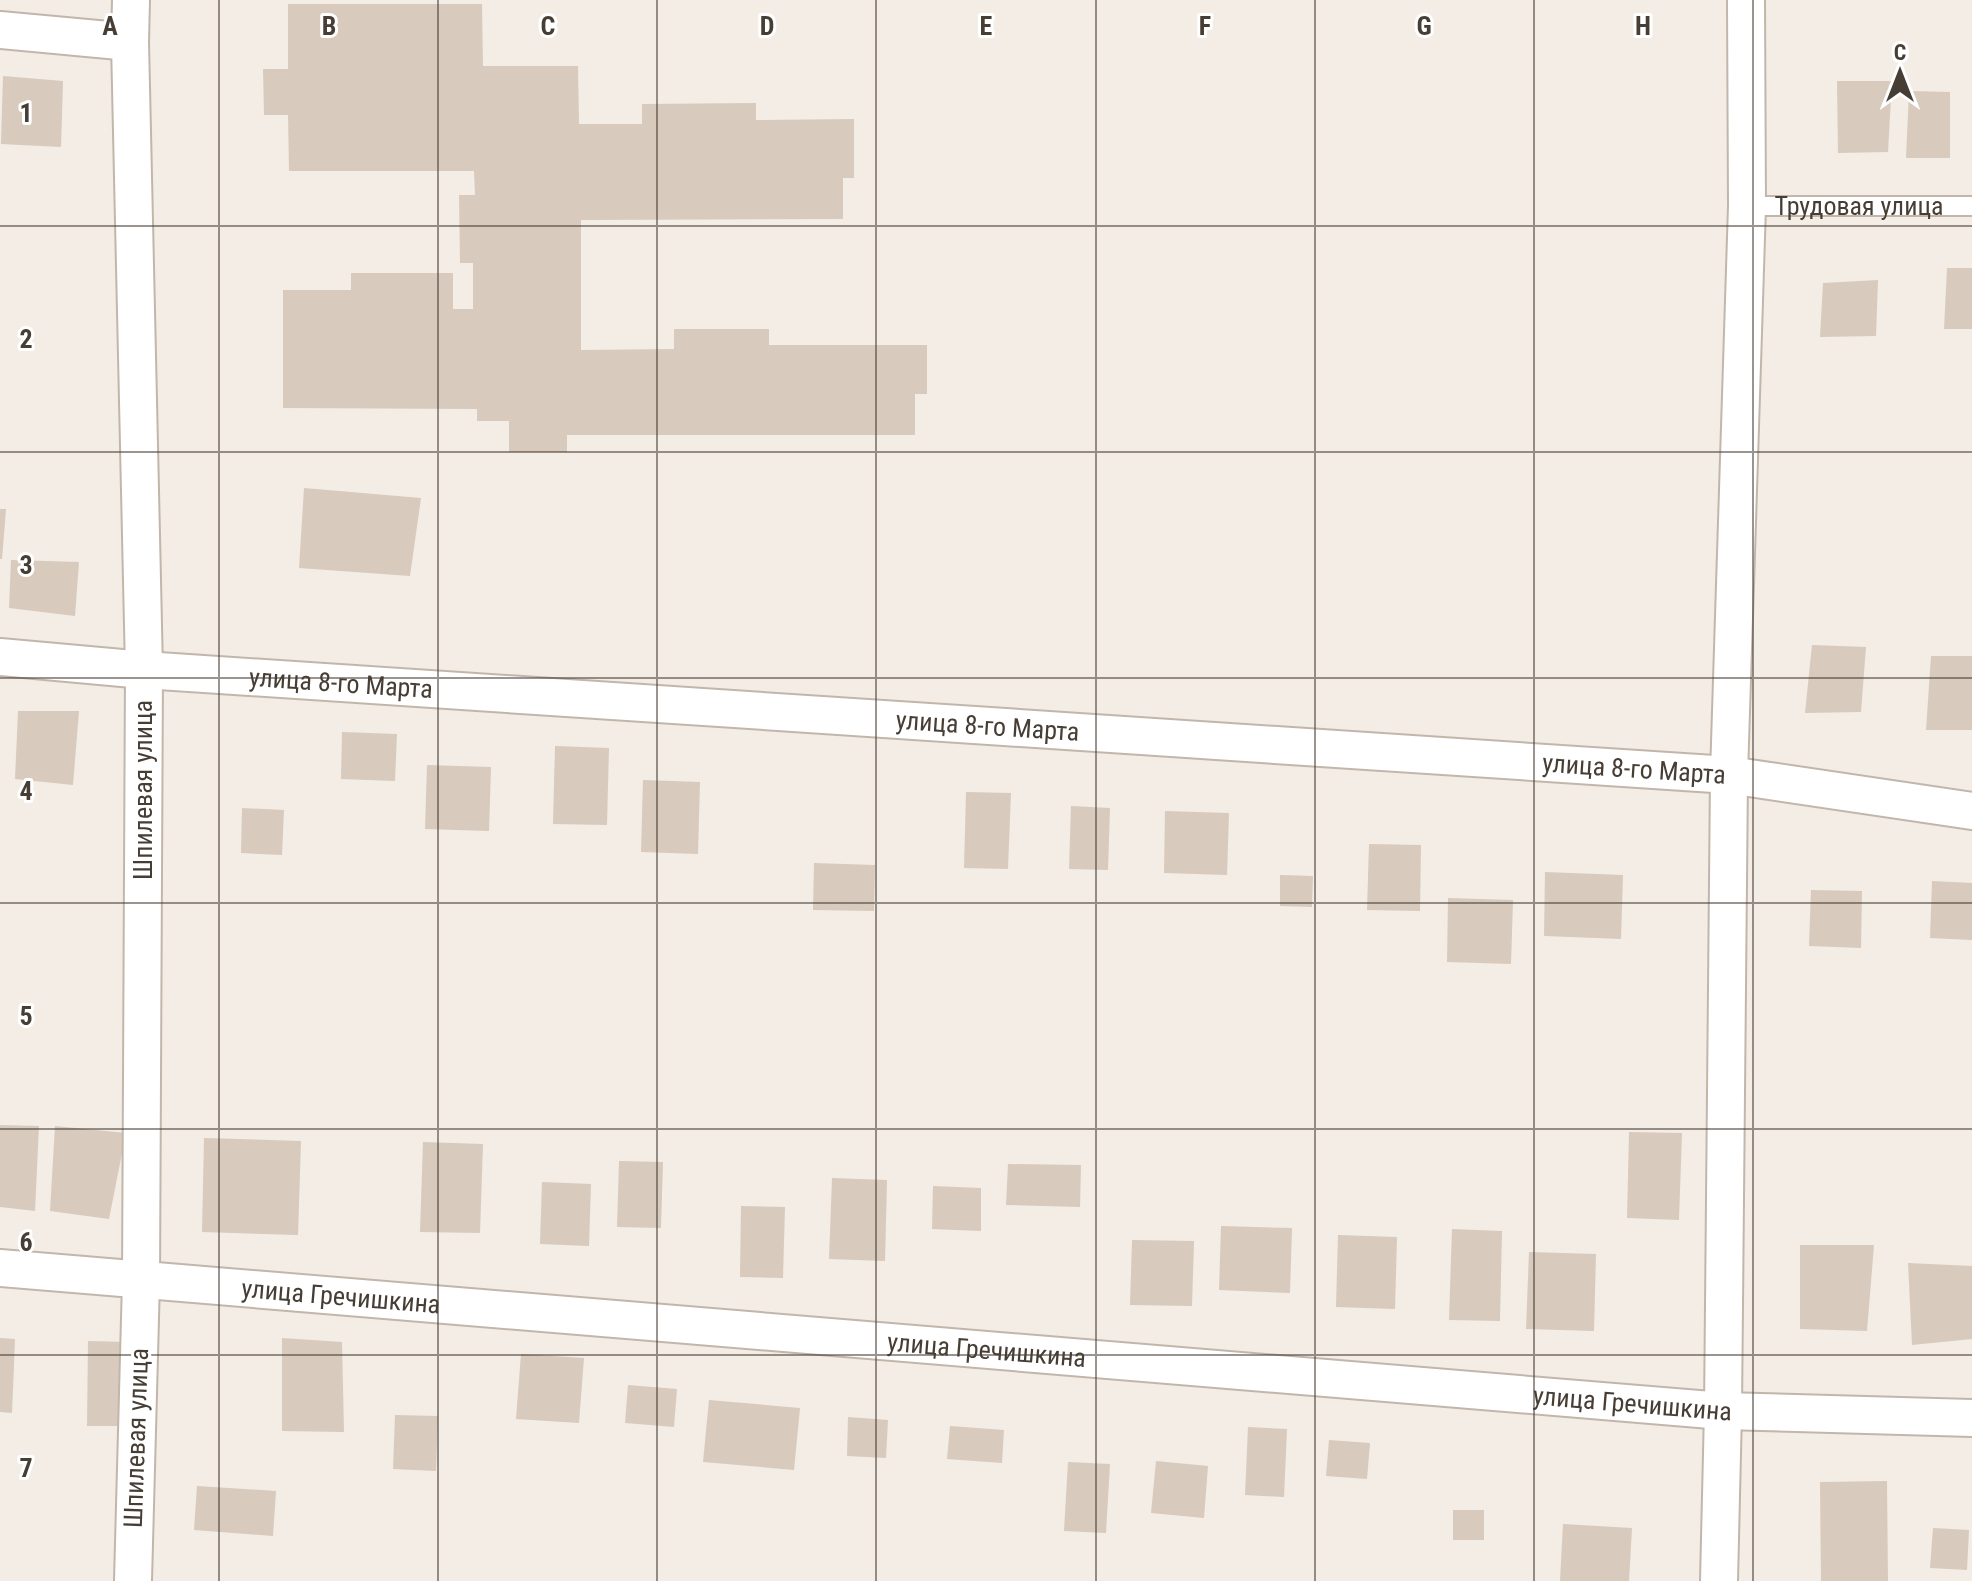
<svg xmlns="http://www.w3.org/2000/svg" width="1972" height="1581" font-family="'Roboto Condensed',sans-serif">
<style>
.building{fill:#d8cabd}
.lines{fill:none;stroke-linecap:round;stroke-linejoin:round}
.service-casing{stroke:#c2b6aa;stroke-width:22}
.minor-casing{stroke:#c2b6aa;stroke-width:40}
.service{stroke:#fff;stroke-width:18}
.minor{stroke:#fff;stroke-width:36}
.grid{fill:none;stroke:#463d34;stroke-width:2;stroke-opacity:0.55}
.labels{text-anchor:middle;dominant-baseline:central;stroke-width:6;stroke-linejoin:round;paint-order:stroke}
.street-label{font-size:26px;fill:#463d34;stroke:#fff}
.grid-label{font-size:26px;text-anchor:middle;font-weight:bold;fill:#463d34;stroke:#fff;stroke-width:6;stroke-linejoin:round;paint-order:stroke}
</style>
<rect width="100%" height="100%" fill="#f3ede5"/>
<g class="building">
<polygon points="288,4 482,4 483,66 578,66 579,124 642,124 642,104 756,103 756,120 854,119 854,178 843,178 843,219 581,220 581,350 674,349 674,329 769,329 769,345 927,345 927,394 915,394 915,435 567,435 567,452 509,452 509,421 477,421 477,409 283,408 283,290 351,290 351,273 453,273 453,309 473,309 473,263 460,263 459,195 475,195 474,171 289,171 288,115 264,115 263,69 288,69"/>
<polygon points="3,76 63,81 61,147 1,144"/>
<polygon points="1837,81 1892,81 1888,152 1838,153"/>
<polygon points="1909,91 1950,92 1950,158 1906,158"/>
<polygon points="1947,268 1972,268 1972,329 1944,329"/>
<polygon points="1878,280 1876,336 1820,337 1823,283"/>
<polygon points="304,488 421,498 410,576 299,568"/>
<polygon points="0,509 6,509 2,559 0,559"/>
<polygon points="11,560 79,562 75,616 9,608"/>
<polygon points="1812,645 1866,647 1861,712 1805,713"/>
<polygon points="1931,656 1972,656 1972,730 1926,730"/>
<polygon points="18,711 79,711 73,785 15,779"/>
<polygon points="342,732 397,734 395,781 341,779"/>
<polygon points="555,746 609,748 607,825 553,824"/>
<polygon points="427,765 491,767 489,831 425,829"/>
<polygon points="643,780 700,782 698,854 641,852"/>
<polygon points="966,792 1011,793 1008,869 964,868"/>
<polygon points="1071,806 1110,808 1108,870 1069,869"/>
<polygon points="242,808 284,810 282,855 241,853"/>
<polygon points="1165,811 1229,813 1227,875 1164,873"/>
<polygon points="1369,844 1421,845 1420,911 1367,910"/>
<polygon points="814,863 875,865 874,911 813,910"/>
<polygon points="1545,872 1623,875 1621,939 1544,936"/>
<polygon points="1280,875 1313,876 1312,907 1280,906"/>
<polygon points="1932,881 1972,883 1972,940 1930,938"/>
<polygon points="1811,890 1862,891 1861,948 1809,946"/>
<polygon points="1448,898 1513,900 1511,964 1447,962"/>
<polygon points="0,1125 39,1126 35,1211 0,1207"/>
<polygon points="55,1126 126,1133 109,1219 50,1211"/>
<polygon points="1629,1132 1682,1133 1679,1220 1627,1218"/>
<polygon points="204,1138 301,1141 298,1235 202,1232"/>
<polygon points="423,1142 483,1144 480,1233 420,1232"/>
<polygon points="619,1161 663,1162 661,1228 617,1227"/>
<polygon points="1008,1164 1081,1165 1080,1207 1006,1205"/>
<polygon points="832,1178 887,1180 885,1261 829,1259"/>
<polygon points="542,1182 591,1184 589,1246 540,1244"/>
<polygon points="933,1186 981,1188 981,1231 932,1229"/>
<polygon points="741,1206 785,1207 783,1278 740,1277"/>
<polygon points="1221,1226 1292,1228 1290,1293 1219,1290"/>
<polygon points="1452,1229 1502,1231 1500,1321 1449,1320"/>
<polygon points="1338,1235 1397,1237 1395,1309 1336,1307"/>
<polygon points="1132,1240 1194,1241 1192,1306 1130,1305"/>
<polygon points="1800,1245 1874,1245 1867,1331 1800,1329"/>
<polygon points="1529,1252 1596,1254 1594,1331 1526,1329"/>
<polygon points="1908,1263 1972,1266 1972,1339 1912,1345"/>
<polygon points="0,1338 15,1339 12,1413 0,1412"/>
<polygon points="282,1338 342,1342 344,1432 282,1431"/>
<polygon points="88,1341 127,1342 125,1426 87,1426"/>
<polygon points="521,1354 584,1358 579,1423 516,1419"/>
<polygon points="628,1385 677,1389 674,1427 625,1423"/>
<polygon points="709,1400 800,1408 794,1470 703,1462"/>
<polygon points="395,1415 438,1416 436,1471 393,1469"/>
<polygon points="848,1417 888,1420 886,1458 847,1456"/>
<polygon points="950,1426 1004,1430 1002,1463 947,1459"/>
<polygon points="1248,1427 1287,1429 1284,1497 1245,1495"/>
<polygon points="1329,1440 1370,1443 1367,1479 1326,1476"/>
<polygon points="1156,1461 1208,1466 1204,1518 1151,1513"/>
<polygon points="1068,1462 1110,1464 1106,1533 1064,1531"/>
<polygon points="1887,1481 1888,1581 1821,1581 1820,1482"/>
<polygon points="197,1486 276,1491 273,1536 194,1530"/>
<rect x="1453" y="1510" width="31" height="30"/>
<polygon points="1563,1524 1632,1528 1629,1581 1560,1581"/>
<polygon points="1933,1528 1969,1530 1967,1570 1930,1568"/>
</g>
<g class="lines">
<g class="service-casing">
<g id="service">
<path id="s1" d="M1747 206H1972"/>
</g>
</g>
<g class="minor-casing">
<g id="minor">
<polyline points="131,0 130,42 144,670 141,1281 133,1581"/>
<polyline points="0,30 130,42"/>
<path id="s2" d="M0 657 144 670 1729 775 1972 811"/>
<path id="s3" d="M0 1268 1723 1411 1972 1418"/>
<polyline points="1719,1581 1723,1411 1729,775 1747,206 1746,0"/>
</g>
</g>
<use href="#service" class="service"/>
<use href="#minor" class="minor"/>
</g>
<path class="grid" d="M219 0V1581M438 0V1581M657 0V1581M876 0V1581M1096 0V1581M1315 0V1581M1534 0V1581M1753 0V1581M0 226H1972M0 452H1972M0 678H1972M0 903H1972M0 1129H1972M0 1355H1972"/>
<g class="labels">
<g class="street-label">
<text stroke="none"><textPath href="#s1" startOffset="112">Трудовая улица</textPath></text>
<text stroke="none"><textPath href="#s2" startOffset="342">улица 8-го Марта</textPath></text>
<text stroke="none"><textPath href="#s2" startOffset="990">улица 8-го Марта</textPath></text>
<text stroke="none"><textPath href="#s2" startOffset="1638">улица 8-го Марта</textPath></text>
<text transform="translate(143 790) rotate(-90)">Шпилевая улица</text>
<text stroke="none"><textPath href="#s3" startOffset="342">улица Гречишкина</textPath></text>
<text stroke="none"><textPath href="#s3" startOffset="990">улица Гречишкина</textPath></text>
<text stroke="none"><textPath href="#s3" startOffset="1638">улица Гречишкина</textPath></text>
<text transform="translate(136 1438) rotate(-88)">Шпилевая улица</text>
</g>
</g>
<g class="grid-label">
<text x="110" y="35">A</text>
<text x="329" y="35">B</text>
<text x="548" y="35">C</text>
<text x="767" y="35">D</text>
<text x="986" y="35">E</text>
<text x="1205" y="35">F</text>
<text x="1424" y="35">G</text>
<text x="1643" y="35">H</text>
<text x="26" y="122">1</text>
<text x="26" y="348">2</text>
<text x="26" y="574">3</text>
<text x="26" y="800">4</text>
<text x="26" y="1025">5</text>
<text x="26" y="1251">6</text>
<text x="26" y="1477">7</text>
</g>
<g transform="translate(1900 72)" stroke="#ffffff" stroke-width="6" paint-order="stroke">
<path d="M0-6L14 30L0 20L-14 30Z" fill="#463d34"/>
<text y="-12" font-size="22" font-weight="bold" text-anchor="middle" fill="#463d34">С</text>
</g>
</svg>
